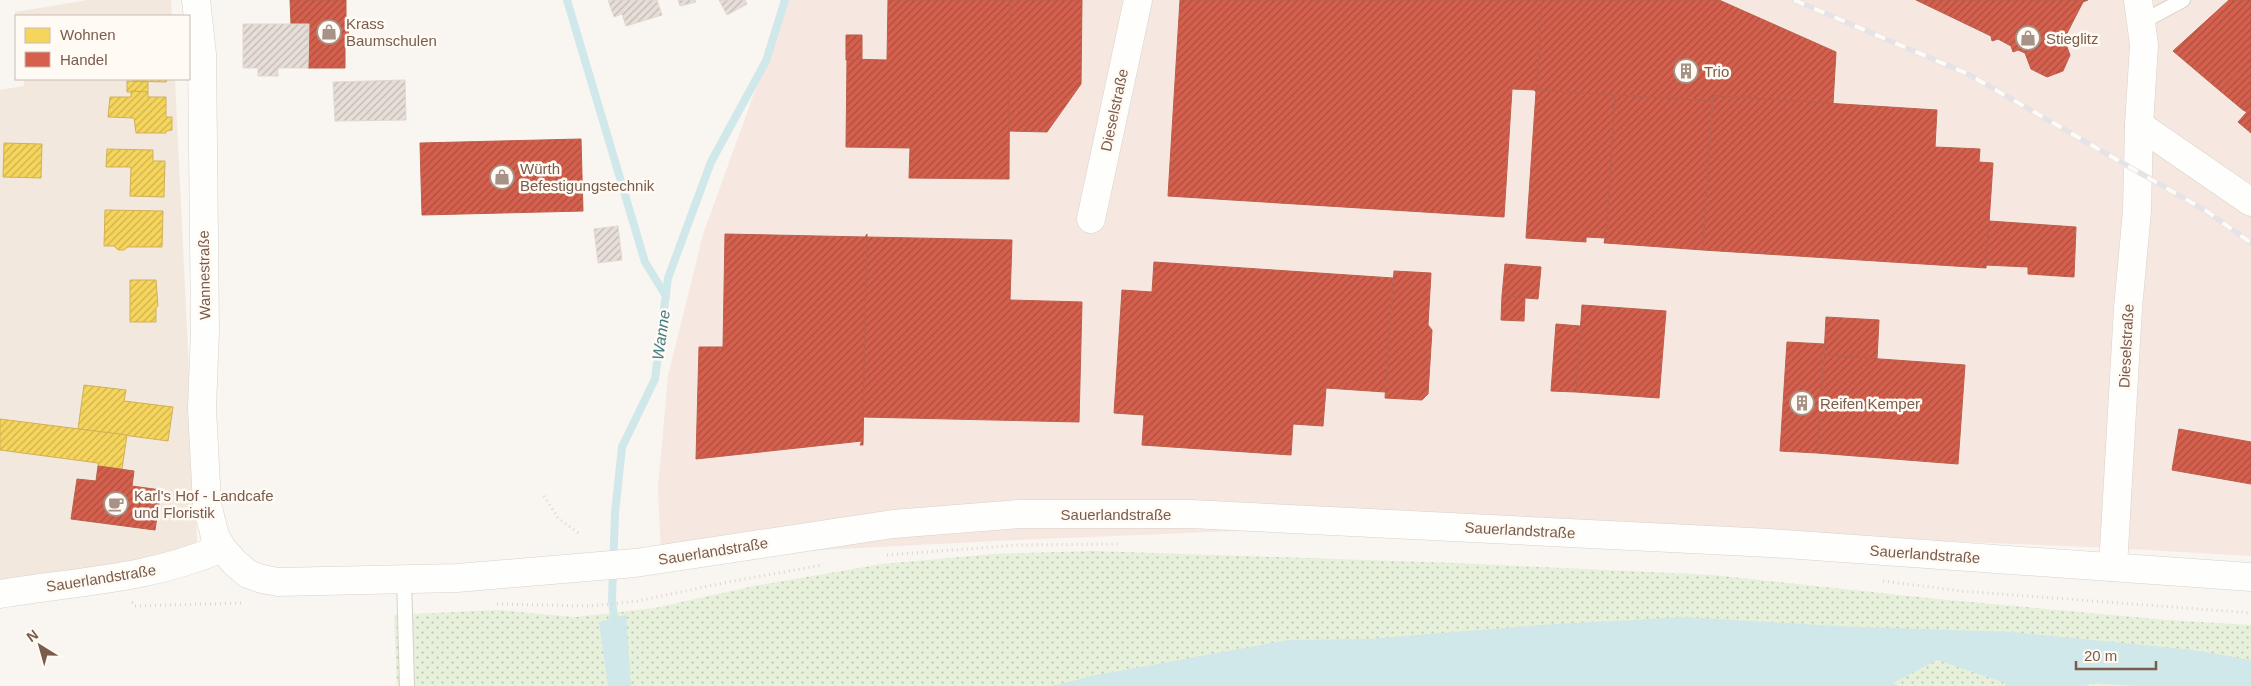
<svg xmlns="http://www.w3.org/2000/svg" width="2251" height="686" font-family="Arial,sans-serif">
<style>
.residential{fill:#f2e8de}
.commercial{fill:#f6e8e1}
.grass{fill:url(#grass-dots)}
.water{fill:#d0e8ea}
.homes{fill:url(#homes-hatch);stroke:#d1b158}
.shops{fill:url(#shops-hatch);stroke:#ba5f4d}
.lines{fill:none;stroke-linecap:round;stroke-linejoin:round}
.stream{stroke:#d0e8ea;stroke-width:8}
.building{fill:url(#building-hatch);stroke:#e2d8d2}
.service-casing{stroke:#d7d1cb;stroke-width:16}
.minor-casing{stroke:#d7d1cb;stroke-width:29}
.tertiary-casing{stroke:#d7d1cb;stroke-width:29}
.path{stroke:#dcd5d0;stroke-width:3;stroke-dasharray:1 4;stroke-linecap:butt}
.service{stroke:#fefefd;stroke-width:14}
.minor{stroke:#fefefd;stroke-width:28}
.tertiary{stroke:#fefefd;stroke-width:28}
.rail-casing{stroke:#e6e3e7;stroke-width:5.5}
.rail{stroke:#fffaf3;stroke-width:4;stroke-dasharray:11;stroke-linecap:butt}
.labels{text-anchor:middle;dominant-baseline:central;stroke-width:5;stroke-linejoin:round;paint-order:stroke}
.poi-label{font-size:15px;fill:#7a5c4d;stroke:#fffaf3;text-anchor:start}
.street-label{font-size:15px;fill:#7a5c4d;stroke:#fffaf3}
.water-label{font-size:16px;font-style:italic;fill:#437c86;stroke:#fffaf3}
</style>
<defs>
<pattern id="grass-dots" width="8" height="8" patternUnits="userSpaceOnUse" patternTransform="scale(1.25)"><rect width="8" height="8" fill="#e7f0db"/><path d="M2 2h.1M6 6h.1" fill="none" stroke="#c0c6b4" stroke-width="1.8" stroke-linecap="round"/></pattern>
<pattern id="homes-hatch" width="6" height="6" patternUnits="userSpaceOnUse" patternTransform="scale(1.25)"><rect width="6" height="6" fill="#f6d55c"/><path d="M-1 1l2-2M0 6l6-6M5 7l2-2" fill="none" stroke="#ccb04e"/></pattern>
<pattern id="shops-hatch" width="6" height="6" patternUnits="userSpaceOnUse" patternTransform="scale(1.25)"><rect width="6" height="6" fill="#d6604d"/><path d="M-1 1l2-2M0 6l6-6M5 7l2-2" fill="none" stroke="#aa4f40"/></pattern>
<pattern id="building-hatch" width="6" height="6" patternUnits="userSpaceOnUse" patternTransform="scale(1.25)"><rect width="6" height="6" fill="#e6ded7"/><path d="M-1 1l2-2M0 6l6-6M5 7l2-2" fill="none" stroke="#bfb7b1"/></pattern>
</defs>
<rect width="100%" height="100%" fill="#f9f5f0"/>
<g class="residential">
<polygon points="88,0 171,0 172,16 16,16 16,21 15,12"/>
<polygon points="24,79 175,79 197,540 190,574 0,608 0,90 24,86"/>
</g>
<polygon class="commercial" points="788,0 2251,0 2251,556 2113,548 1626,528 1402,524 1017,540 661,558 658,487 668,376 703,234"/>
<polygon class="grass" points="1094,551 1456,563 1713,575 1937,599 2167,620 2251,625 2251,686 397,686 394,615 497,610 575,617 655,608 754,586 882,564 994,554"/>
<g class="water">
<polygon points="626,615 631,686 608,686 599,622"/>
<polygon points="1686,617 1835,626 2011,632 2193,650 2251,660 2251,686 2138,686 2091,683 2086,686 2005,686 2005,683 1937,660 1893,683 1899,686 1052,686 1092,676 1288,640 1367,639 1540,625"/>
</g>
<g class="homes">
<polygon points="133,79 167,79 166,82 133,81"/>
<polygon points="127,81 148,82 148,92 127,92"/>
<polygon points="131,91 148,92 148,97 166,97 166,117 172,117 172,130 166,131 166,133 136,133 134,118 108,117 110,97 131,97"/>
<polygon points="4,143 42,144 41,178 3,177"/>
<polygon points="107,149 153,150 153,161 165,161 164,197 130,196 131,167 106,167"/>
<polygon points="105,210 163,211 162,247 128,247 124,250 118,250 114,246 104,246"/>
<polygon points="130,280 156,280 158,306 156,308 156,322 130,322"/>
<polygon points="84,385 126,390 124,401 173,407 168,441 78,429"/>
<polygon points="0,419 127,435 122,469 98,466 98,463 0,450"/>
</g>
<g class="shops">
<polygon points="290,0 346,0 346,28 349,28 348,36 345,36 345,68 308,68 309,24 291,24"/>
<polygon points="888,0 1010,0 1009,179 909,178 910,148 846,147 847,59 887,60"/>
<polygon points="1010,0 1082,0 1081,84 1047,132 1009,131"/>
<polygon points="1180,0 1542,0 1537,90 1512,89 1504,217 1168,196"/>
<polygon points="1542,0 1719,0 1836,52 1833,104 1716,96 1713,96 1712,101 1537,90"/>
<polygon points="1916,0 2088,0 2083,2 2064,39 2070,55 2063,71 2047,77 2031,69 2025,53 2018,50 2013,52 2011,46 1998,39 1992,41 1991,36"/>
<polygon points="2229,0 2251,0 2251,61 2219,90 2173,51"/>
<polygon points="846,35 862,35 862,59 846,60"/>
<polygon points="2251,61 2251,100 2243,110 2219,90"/>
<polygon points="1534,90 1615,95 1606,243 1604,243 1605,238 1586,237 1586,242 1526,238 1536,92"/>
<polygon points="1615,95 1712,101 1703,250 1606,243"/>
<polygon points="1713,96 1937,110 1935,147 1980,149 1979,162 1993,163 1986,268 1703,250"/>
<polygon points="2251,100 2251,133 2238,122 2247,112 2243,110"/>
<polygon points="581,139 583,211 422,215 420,143"/>
<polygon points="1989,221 2076,227 2074,277 2028,274 2028,267 1986,265"/>
<polygon points="725,234 865,237 867,234 863,445 860,445 862,441 696,459 699,347 723,347"/>
<polygon points="867,237 1012,240 1010,300 1082,302 1079,422 863,417"/>
<polygon points="1154,262 1393,278 1385,392 1326,388 1323,426 1293,424 1291,455 1142,445 1144,415 1114,413 1122,290 1152,292"/>
<polygon points="1505,264 1541,267 1538,299 1502,296"/>
<polygon points="1394,271 1431,273 1428,325 1432,330 1428,394 1422,400 1385,398"/>
<polygon points="1502,296 1525,298 1524,321 1501,320"/>
<polygon points="1582,305 1666,311 1659,398 1576,392"/>
<polygon points="1826,317 1879,320 1877,359 1824,355"/>
<polygon points="1556,324 1580,326 1576,392 1551,391"/>
<polygon points="1787,342 1824,344 1817,453 1780,451"/>
<polygon points="1824,355 1965,365 1958,464 1817,453"/>
<polygon points="2179,429 2251,442 2251,484 2172,470"/>
<polygon points="98,466 134,471 132,486 161,490 155,530 71,519 77,479 96,481"/>
</g>
<g class="lines">
<g class="stream">
<polyline points="567,0 645,262 666,296"/>
<polyline points="615,627 612,600 615,513 622,447 655,379 668,278 711,162 766,61 785,0"/>
</g>
</g>
<g class="building">
<polygon points="608,0 657,0 662,15 626,26 622,14 614,17"/>
<polygon points="678,0 695,0 696,2 680,6"/>
<polygon points="719,0 745,0 747,4 727,15"/>
<polygon points="243,24 309,24 308,68 278,68 278,76 258,76 258,68 243,68"/>
<polygon points="405,80 406,120 335,121 333,82"/>
<polygon points="618,226 622,260 598,263 594,229"/>
</g>
<g class="lines">
<g class="service-casing">
<g id="service">
<polyline points="2142,22 2183,0"/>
<polyline points="404,578 407,686"/>
</g>
</g>
<g class="minor-casing">
<g id="minor">
<polyline points="2139,125 2251,202"/>
<polyline points="1091,219 1138,0"/>
<polyline points="2113,567 2128,308 2137,211 2139,125 2144,45 2138,0"/>
<path d="M0 594C78 581 147 580 222 548"/>
</g>
</g>
<g class="tertiary-casing">
<polyline id="tertiary" points="196,0 202,54 205,331 202,408 207,504 215,536 222,548 234,562 248,574 262,579 278,582 457,578 635,563 893,524 1020,514 1191,514 1770,543 2251,577"/>
</g>
<g class="path">
<polyline points="544,496 558,518 581,535"/>
<polyline points="887,555 1018,545 1121,544"/>
<polyline points="1883,581 1961,591 2251,613"/>
<polyline points="132,602 135,606 243,603"/>
<polyline points="497,604 589,606 638,601 723,583 822,565"/>
</g>
<use href="#service" class="service"/>
<use href="#minor" class="minor"/>
<use href="#tertiary" class="tertiary"/>
<g class="rail-casing">
<polyline id="rail" points="1794,0 1968,74 2208,212 2251,243"/>
</g>
<use href="#rail" class="rail"/>
</g>
<defs>
<g id="shop-ring" transform="scale(1.25)"><circle r="9.5" fill="#fffaf3" stroke="#a69286" stroke-width="1.5"/><path d="M-5-2.5h2.3a2.7 3.5 0 0 1 5.4 0H5L5.5 6h-11ZM-1.5-2.5h3a1.5 2.3 0 0 0-3 0Z" fill="#a69286"/></g>
<g id="building-ring" transform="scale(1.25)"><circle r="9.5" fill="#fffaf3" stroke="#a69286" stroke-width="1.5"/><path d="M-4-6H4V6H1V3H-1V6H-4ZM-2.5-4.3h1.7v1.8h-1.7ZM.8-4.3h1.7v1.8H.8ZM-2.5-1h1.7V.8h-1.7ZM.8-1h1.7V.8H.8Z" fill="#a69286"/></g>
<g id="cafe-ring" transform="scale(1.25)"><circle r="9.5" fill="#fffaf3" stroke="#a69286" stroke-width="1.5"/><path d="M-5.5-4.5H6V0H3Q3 3.5 0 3.5H-2.5Q-5.5 3.5-5.5 0ZM3-3.2v2h1.7v-2ZM-6 4.5H4V6H-6Z" fill="#a69286"/></g>
</defs>
<g fill-rule="evenodd">
<use href="#shop-ring" x="329" y="32"/>
<use href="#shop-ring" x="2028" y="38"/>
<use href="#building-ring" x="1686" y="71"/>
<use href="#shop-ring" x="502" y="177"/>
<use href="#building-ring" x="1802" y="403"/>
<use href="#cafe-ring" x="116" y="504"/>
</g>
<g class="labels">
<g class="poi-label">
<text x="346" y="23">Krass<tspan x="346" dy="17">Baumschulen</tspan></text>
<text x="2046" y="38">Stieglitz</text>
<text x="1704" y="71">Trio</text>
<text x="520" y="168">Würth<tspan x="520" dy="17">Befestigungstechnik</tspan></text>
<text x="1820" y="403">Reifen Kemper</text>
<text x="134" y="495">Karl's Hof - Landcafe<tspan x="134" dy="17">und Floristik</tspan></text>
</g>
<g class="street-label">
<text transform="translate(1114 110) rotate(-78)">Dieselstraße</text>
<text transform="translate(204 275) rotate(-91)">Wannestraße</text>
<text transform="translate(2126 346) rotate(-87)">Dieselstraße</text>
<text x="1116" y="514">Sauerlandstraße</text>
<text transform="translate(1520 530) rotate(3)">Sauerlandstraße</text>
<text transform="translate(713 551) rotate(-9)">Sauerlandstraße</text>
<text transform="translate(1925 554) rotate(4)">Sauerlandstraße</text>
<text transform="translate(101 578) rotate(-9)">Sauerlandstraße</text>
</g>
<g class="water-label">
<text transform="translate(661 335) rotate(-82)">Wanne</text>
</g>
</g>
<rect x="15" y="15" width="175" height="65" fill="#fffaf3" stroke="#cabbb1"/>
<rect x="25" y="28" width="25" height="15" fill="#f6d55c" stroke="#cabbb1"/>
<text x="60" y="40" font-size="15" fill="#7a5c4d">Wohnen</text>
<rect x="25" y="52" width="25" height="15" fill="#d6604d" stroke="#cabbb1"/>
<text x="60" y="65" font-size="15" fill="#7a5c4d">Handel</text>
<g transform="translate(40 646) rotate(323)" stroke="#fffaf3" stroke-width="4" paint-order="stroke">
<path d="M0-4L9 19L0 12L-9 19Z" fill="#7a5c4d"/>
<text y="-8" font-size="14" font-weight="bold" text-anchor="middle" fill="#7a5c4d">N</text>
</g>
<path d="M2076 661v8h80v-8" fill="none" stroke="#7a5c4d" stroke-width="2.5"/>
<text x="2084" y="661" font-size="15" fill="#7a5c4d" stroke="#fffaf3" stroke-width="4" paint-order="stroke">20 m</text>
</svg>
